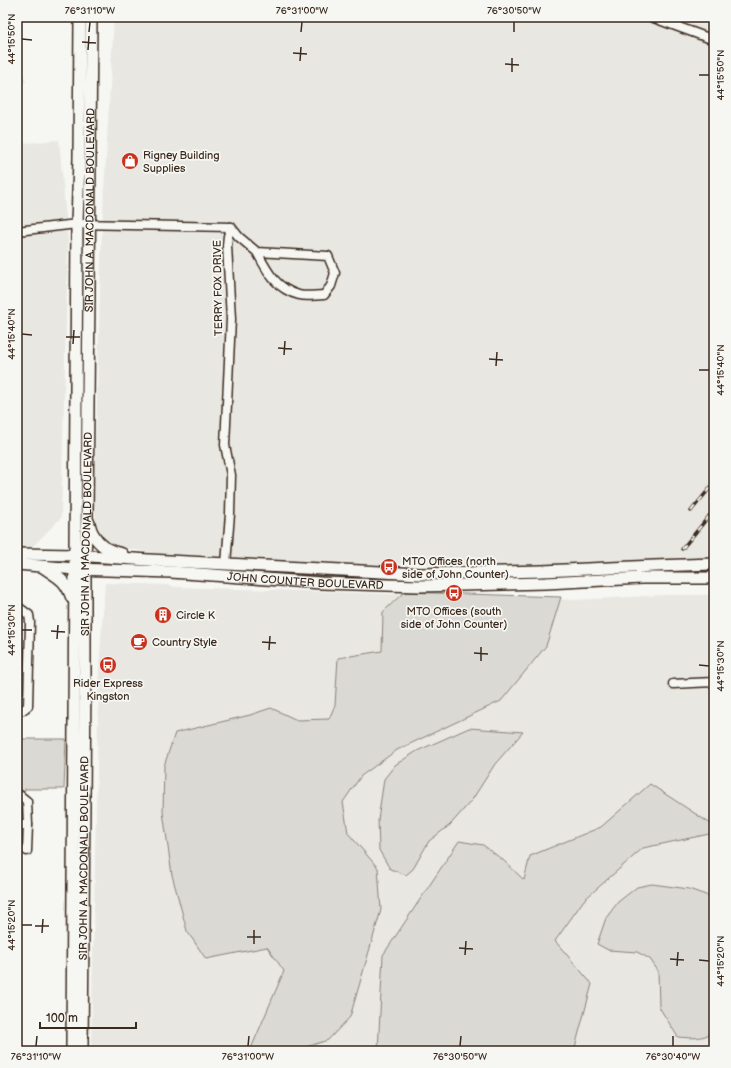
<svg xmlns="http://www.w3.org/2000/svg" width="731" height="1068" font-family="'Balsamiq Sans',sans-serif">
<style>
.built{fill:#e8e7e2}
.green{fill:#dad9d3;stroke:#8a8278}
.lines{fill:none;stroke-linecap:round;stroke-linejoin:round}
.minor-casing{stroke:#3b2a1e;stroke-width:11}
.major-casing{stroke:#3b2a1e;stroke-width:14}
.minor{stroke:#f6f6f2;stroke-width:8}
.major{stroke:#f6f6f2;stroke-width:11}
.rail-casing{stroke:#3b2a1e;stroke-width:3.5}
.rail{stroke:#f6f6f2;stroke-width:2;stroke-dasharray:6;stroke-linecap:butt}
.ticks{fill:none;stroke:#3b2a1e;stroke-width:1.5}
.labels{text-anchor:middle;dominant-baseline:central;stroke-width:3.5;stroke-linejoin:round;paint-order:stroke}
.poi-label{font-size:11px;fill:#3b2a1e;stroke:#f6f6f2;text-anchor:start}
.street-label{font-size:11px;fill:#3b2a1e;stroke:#f6f6f2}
.neatline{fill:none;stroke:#3b2a1e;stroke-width:1.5}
.ticks-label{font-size:10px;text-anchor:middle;fill:#3b2a1e}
</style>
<rect width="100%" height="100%" fill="#f6f6f2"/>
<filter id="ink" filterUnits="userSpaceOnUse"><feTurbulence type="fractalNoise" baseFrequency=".025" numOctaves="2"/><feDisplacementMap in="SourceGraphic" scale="8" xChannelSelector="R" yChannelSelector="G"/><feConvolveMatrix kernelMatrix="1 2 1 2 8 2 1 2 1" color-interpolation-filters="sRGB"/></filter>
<g filter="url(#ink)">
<g class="built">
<polygon points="114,17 714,17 714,564 608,571 412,563 373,565 153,553 118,547 102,538 96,524 94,500 102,229"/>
<polygon points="17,55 26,82 17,86"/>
<polygon points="59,140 68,241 61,518 32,547 17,547 17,144"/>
<polygon points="105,583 168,585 176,587 576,600 665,595 714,595 714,1051 91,1051 99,670"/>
</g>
<g class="green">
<polygon points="404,592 561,597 546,646 501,701 397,750 361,776 343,802 348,833 378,868 381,910 350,1017 328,1040 294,1051 250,1051 284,971 267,947 206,959 187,931 172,875 163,812 164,766 175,733 250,715 271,708 297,720 329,719 335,705 338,658 382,651 383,612"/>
<polygon points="469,728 523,732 495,764 472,800 450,825 429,841 413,869 406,875 390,869 379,850 378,820 384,779 395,765 417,751"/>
<polygon points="17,739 66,739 64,789 25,789 24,792 17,788"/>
<polygon points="650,784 714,826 714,833 643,848 584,900 555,941 592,984 574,1051 378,1051 383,955 459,841 483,845 503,860 524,880 530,856 601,827"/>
<path d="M652 884 689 889 714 898V1030C706 1040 689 1038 678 1037L659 1007 658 971 650 959 637 952 608 950 597 944 606 918 618 902 637 887Z"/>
</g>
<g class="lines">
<g class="minor-casing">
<g id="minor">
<polyline points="651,17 714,40"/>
<path d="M231 227 239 237 257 252 328 256 335 273 331 286 324 295C316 295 306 297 299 295 276 289 267 271 257 252"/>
<polyline points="17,231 77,224 231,227"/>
<polyline points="226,564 230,514 231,475 225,445 231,319 227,245 228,236 231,227"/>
<polyline points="17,606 29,615 30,622 28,706 23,710 17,709"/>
<polyline points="673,684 692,683 714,682"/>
<polyline points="17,793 27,801 28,825 27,851"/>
<polyline points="17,825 28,825"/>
</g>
</g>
<g class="major-casing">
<g id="major">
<path d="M88 521C90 525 90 530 93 534 99 545 110 552 122 554"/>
<polyline points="17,554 75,555 149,560 420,574 542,571 655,566 714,564"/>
<path id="s1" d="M17 564 75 569 171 572 321 583 419 586 546 583 642 578H714"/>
<path d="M43 567C59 578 65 579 72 598"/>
<polyline points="72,1051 77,224 79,158 80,17"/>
<path id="s2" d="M82 1051 85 676V555L87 517 89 290 91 17"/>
</g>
</g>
<use href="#minor" class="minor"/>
<use href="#major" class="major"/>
<g class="rail-casing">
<g id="rail">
<polyline points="691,511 714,483"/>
<polyline points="682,549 714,510"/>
</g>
</g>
<use href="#rail" class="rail"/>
</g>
</g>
<path class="ticks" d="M89 32 90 22M301 32 302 22M514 32V22M22 39 32 40M82 42 96 43M88 50 89 36M293 53 307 54M300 61 301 47M505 64 519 65M512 72V58M699 75H709M22 334 32 335M66 337H80M73 344 74 330M278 348 292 349M284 355 285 341M489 359 503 360M496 366 497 352M699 370H709M22 630H32M51 631 65 632M57 639 58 625M262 642 276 643M269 650 270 636M474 653 488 654M481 661V647M699 665 709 666M22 925H32M35 926H49M42 933 43 919M247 937H261M254 944V930M459 948 473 949M465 955 466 941M670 959 684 960M699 960 709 961M677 966 678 952M36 1046 37 1036M248 1046 249 1036M460 1046 461 1036M673 1046V1036"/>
<defs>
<g id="shop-disc" transform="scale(0.9)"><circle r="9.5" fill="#c8321e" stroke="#f6f6f2"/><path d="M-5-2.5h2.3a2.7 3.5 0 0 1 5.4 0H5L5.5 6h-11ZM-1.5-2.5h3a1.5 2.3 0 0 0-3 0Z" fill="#fff"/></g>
<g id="bus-disc" transform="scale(0.9)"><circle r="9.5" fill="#c8321e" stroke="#f6f6f2"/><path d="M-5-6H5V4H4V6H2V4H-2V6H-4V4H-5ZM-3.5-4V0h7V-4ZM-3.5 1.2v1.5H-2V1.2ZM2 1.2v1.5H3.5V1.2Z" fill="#fff"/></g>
<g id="building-disc" transform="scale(0.9)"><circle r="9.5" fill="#c8321e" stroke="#f6f6f2"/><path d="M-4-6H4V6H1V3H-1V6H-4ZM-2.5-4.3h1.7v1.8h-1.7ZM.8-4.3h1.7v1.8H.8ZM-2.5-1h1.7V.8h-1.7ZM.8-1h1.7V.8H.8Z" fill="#fff"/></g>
<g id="cafe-disc" transform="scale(0.9)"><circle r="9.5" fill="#c8321e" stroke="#f6f6f2"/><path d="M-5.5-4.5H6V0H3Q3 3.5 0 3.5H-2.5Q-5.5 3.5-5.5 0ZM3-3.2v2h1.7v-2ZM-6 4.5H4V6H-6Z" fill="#fff"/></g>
</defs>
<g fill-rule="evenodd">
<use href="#shop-disc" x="130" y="161"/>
<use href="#bus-disc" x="389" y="567"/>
<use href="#bus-disc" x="454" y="593"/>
<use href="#building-disc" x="163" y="615"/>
<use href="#cafe-disc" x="139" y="642"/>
<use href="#bus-disc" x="108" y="665"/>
</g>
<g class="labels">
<g class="poi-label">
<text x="143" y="155">Rigney Building<tspan x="143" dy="13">Supplies</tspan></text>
<text x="402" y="561">MTO Offices (north<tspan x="402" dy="13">side of John Counter)</tspan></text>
<text x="454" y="611" text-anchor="middle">MTO Offices (south<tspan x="454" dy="13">side of John Counter)</tspan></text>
<text x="176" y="615">Circle K</text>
<text x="152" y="642">Country Style</text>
<text x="108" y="683" text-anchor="middle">Rider Express<tspan x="108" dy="13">Kingston</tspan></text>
</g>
<g class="street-label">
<text stroke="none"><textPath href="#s2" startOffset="841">SIR JOHN A. MACDONALD BOULEVARD</textPath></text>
<text transform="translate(218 288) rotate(-91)">TERRY FOX DRIVE</text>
<text stroke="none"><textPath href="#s2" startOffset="517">SIR JOHN A. MACDONALD BOULEVARD</textPath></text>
<text stroke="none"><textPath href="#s1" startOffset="289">JOHN COUNTER BOULEVARD</textPath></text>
<text stroke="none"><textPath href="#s2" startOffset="193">SIR JOHN A. MACDONALD BOULEVARD</textPath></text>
</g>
</g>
<rect width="731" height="1068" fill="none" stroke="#f6f6f2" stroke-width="44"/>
<path d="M40 1022v6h96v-6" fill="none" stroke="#3b2a1e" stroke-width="2"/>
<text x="46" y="1022" font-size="12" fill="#3b2a1e" stroke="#f6f6f2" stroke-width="3" paint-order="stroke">100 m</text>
<rect x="22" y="22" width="687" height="1024" class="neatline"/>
<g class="ticks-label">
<text x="90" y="14">76°31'10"W</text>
<text x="302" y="14">76°31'00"W</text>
<text x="514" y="14">76°30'50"W</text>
<text transform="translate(11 39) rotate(-90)" y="4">44°15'50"N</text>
<text transform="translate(720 75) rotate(-90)" y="4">44°15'50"N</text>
<text transform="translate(11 334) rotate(-90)" y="4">44°15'40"N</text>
<text transform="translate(720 370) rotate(-90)" y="4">44°15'40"N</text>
<text transform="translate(11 630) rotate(-90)" y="4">44°15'30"N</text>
<text transform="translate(720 666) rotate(-90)" y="4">44°15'30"N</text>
<text transform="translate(11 925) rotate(-90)" y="4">44°15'20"N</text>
<text transform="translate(720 961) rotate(-90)" y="4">44°15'20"N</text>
<text x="36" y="1060">76°31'10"W</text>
<text x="248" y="1060">76°31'00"W</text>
<text x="460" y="1060">76°30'50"W</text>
<text x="673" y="1060">76°30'40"W</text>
</g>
</svg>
